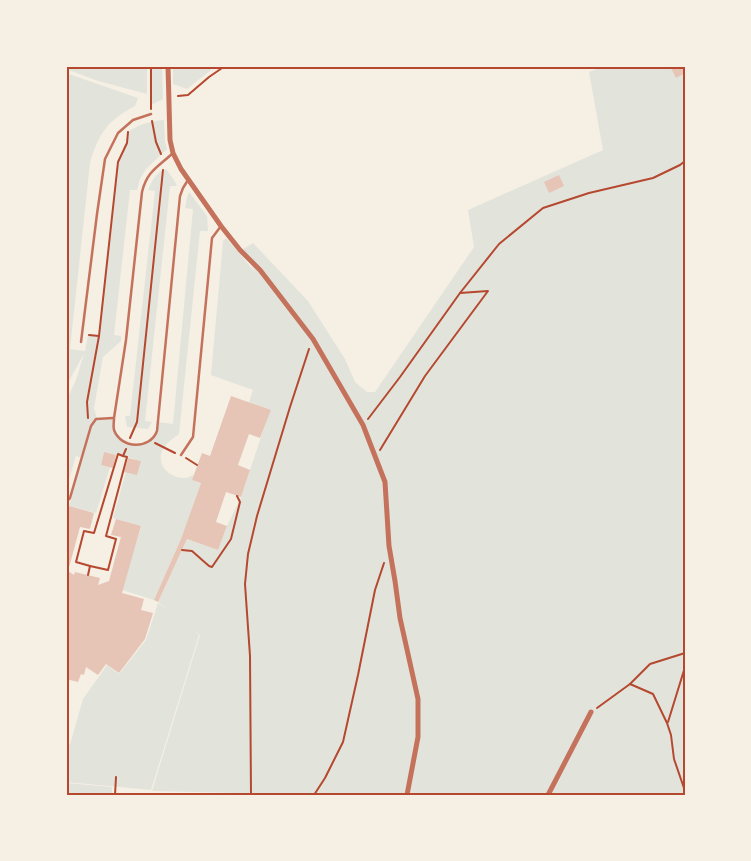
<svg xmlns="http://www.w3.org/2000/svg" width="751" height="861" font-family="'Archivo Narrow',sans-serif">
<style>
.green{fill:#e2e4dc}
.building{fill:#e6c5b7}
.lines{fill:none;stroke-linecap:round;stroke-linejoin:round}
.path{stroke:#b5482f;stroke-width:2}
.service{stroke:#c5725c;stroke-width:2.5}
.minor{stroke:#c5725c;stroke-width:5}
.neatline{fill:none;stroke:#b5482f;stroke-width:2}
</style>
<rect width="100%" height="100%" fill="#f6efe4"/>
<g class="green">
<polygon points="66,66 147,66 147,94 98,81 66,69"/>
<polygon points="151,66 162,66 163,99 151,105"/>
<polygon points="173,66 216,66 187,89 173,84"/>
<polygon points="605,66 685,66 685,795 235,795 234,793 152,791 200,635 193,630 199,635 151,790 66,782 66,743 70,744 83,699 107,665 119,674 146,640 158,603 168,610 158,602 187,539 218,550 227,526 241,497 270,410 249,402 253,390 211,375 223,241 226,238 255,272 243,249 253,243 308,301 345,359 355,382 367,392 375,392 474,247 468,210 603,150 589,72"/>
<path d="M66 73 138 98 135 106C107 121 99 133 90 163L70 349 85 351 88 335 99 336 118 162 127 143 128 132C139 124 150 121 164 120L165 141 167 149 146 169 140 179 137 190H130L114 335 121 336V341L103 357 94 408 97 419 114 418V429L119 437 128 443 142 445 155 437 159 422 173 424 193 209 185 208 187 197 189 192 207 216 208 231H200L179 434C172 439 163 445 161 455 159 469 173 479 187 478 187 478 193 475 194 475L192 480 201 483 182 537 154 600 122 590 141 527 113 518 126 472 140 461 118 454 116 455 104 452 101 465 110 467 96 513 69 506 82 458 76 456 66 490V401L76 380 84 354 66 386Z"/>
<path d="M166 169 174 180 177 186H170L145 421 152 422 148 429 127 427 125 416H130L155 191 148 190C152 181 156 172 166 169Z"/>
<polygon points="66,783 112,787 112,795 66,795"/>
</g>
<g class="building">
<polygon points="670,66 682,66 685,73 676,78"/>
<polygon points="559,175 564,186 549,193 544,182"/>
<polygon points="231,396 271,410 260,438 249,434 238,465 250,470 241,497 226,492 216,522 227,526 218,550 187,539 158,602 154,600 181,539 201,483 192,480 202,453 210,456"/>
<polygon points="104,452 116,455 113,468 101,465"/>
<polygon points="128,458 141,461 137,475 124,472"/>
<polygon points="69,506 94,513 90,529 80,527 68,571 74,575 75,572 100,578 98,585 109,581 121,537 111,535 116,519 141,526 122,593 144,599 141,610 153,613 145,639 119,673 106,664 98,675 86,667 84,675 81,674 78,682 66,679 66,516"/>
</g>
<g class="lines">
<g class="path">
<polyline points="178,96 188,95 209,77 225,66"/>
<polyline points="151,109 151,66"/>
<polyline points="152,121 156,142 161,154"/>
<polyline points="89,335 99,336"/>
<polyline points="88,418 87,402 99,336 118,162 127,143 128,132"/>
<polyline points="368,419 400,377 460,293 499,244 543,208 589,193 653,178 680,165 685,161"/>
<polyline points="130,438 137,422 163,170"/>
<polyline points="155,443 175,453"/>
<polyline points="380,450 425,376 488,291 460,293"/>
<polyline points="186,458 197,465"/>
<polyline points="182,550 192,551 209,566 212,567 231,539 240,502 237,496"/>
<polyline points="90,566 76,562 84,531 94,533 118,454 123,456"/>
<polyline points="88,575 90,566 108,570 116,539 106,536 127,457 123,456 126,449"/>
<polyline points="630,684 653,694 667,723 671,735 674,759 685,791"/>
<polyline points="597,708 630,684 650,664 685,653"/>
<polyline points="668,722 685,667"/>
<polyline points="115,795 116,777"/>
<polyline points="251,795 250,656 245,584 248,554 257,516 290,407 309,349"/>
<polyline points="314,795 325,778 343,742 358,675 375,590 384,563"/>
</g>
<g class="service">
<path d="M173 153C158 167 147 171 142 192L126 340 114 418C114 422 113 426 114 430 121 449 150 450 157 431L180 196 183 188 188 180"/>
<polyline points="81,342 97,214 105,159 118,133 133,120 151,114"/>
<polyline points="181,455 193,437 212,238 221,226"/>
<polyline points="66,502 70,498 91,426 96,419 113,418"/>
</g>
<g class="minor">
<polyline points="168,66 170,140 173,153 181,169 221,226 240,250 260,270 313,339 363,425 385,482 389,546 395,581 400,618 418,699 418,737 407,795"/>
<polyline points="548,795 591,712"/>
</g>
</g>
<rect width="751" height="861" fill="none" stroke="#f6efe4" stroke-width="135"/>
<rect x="68" y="68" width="616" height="726" class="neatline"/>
</svg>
